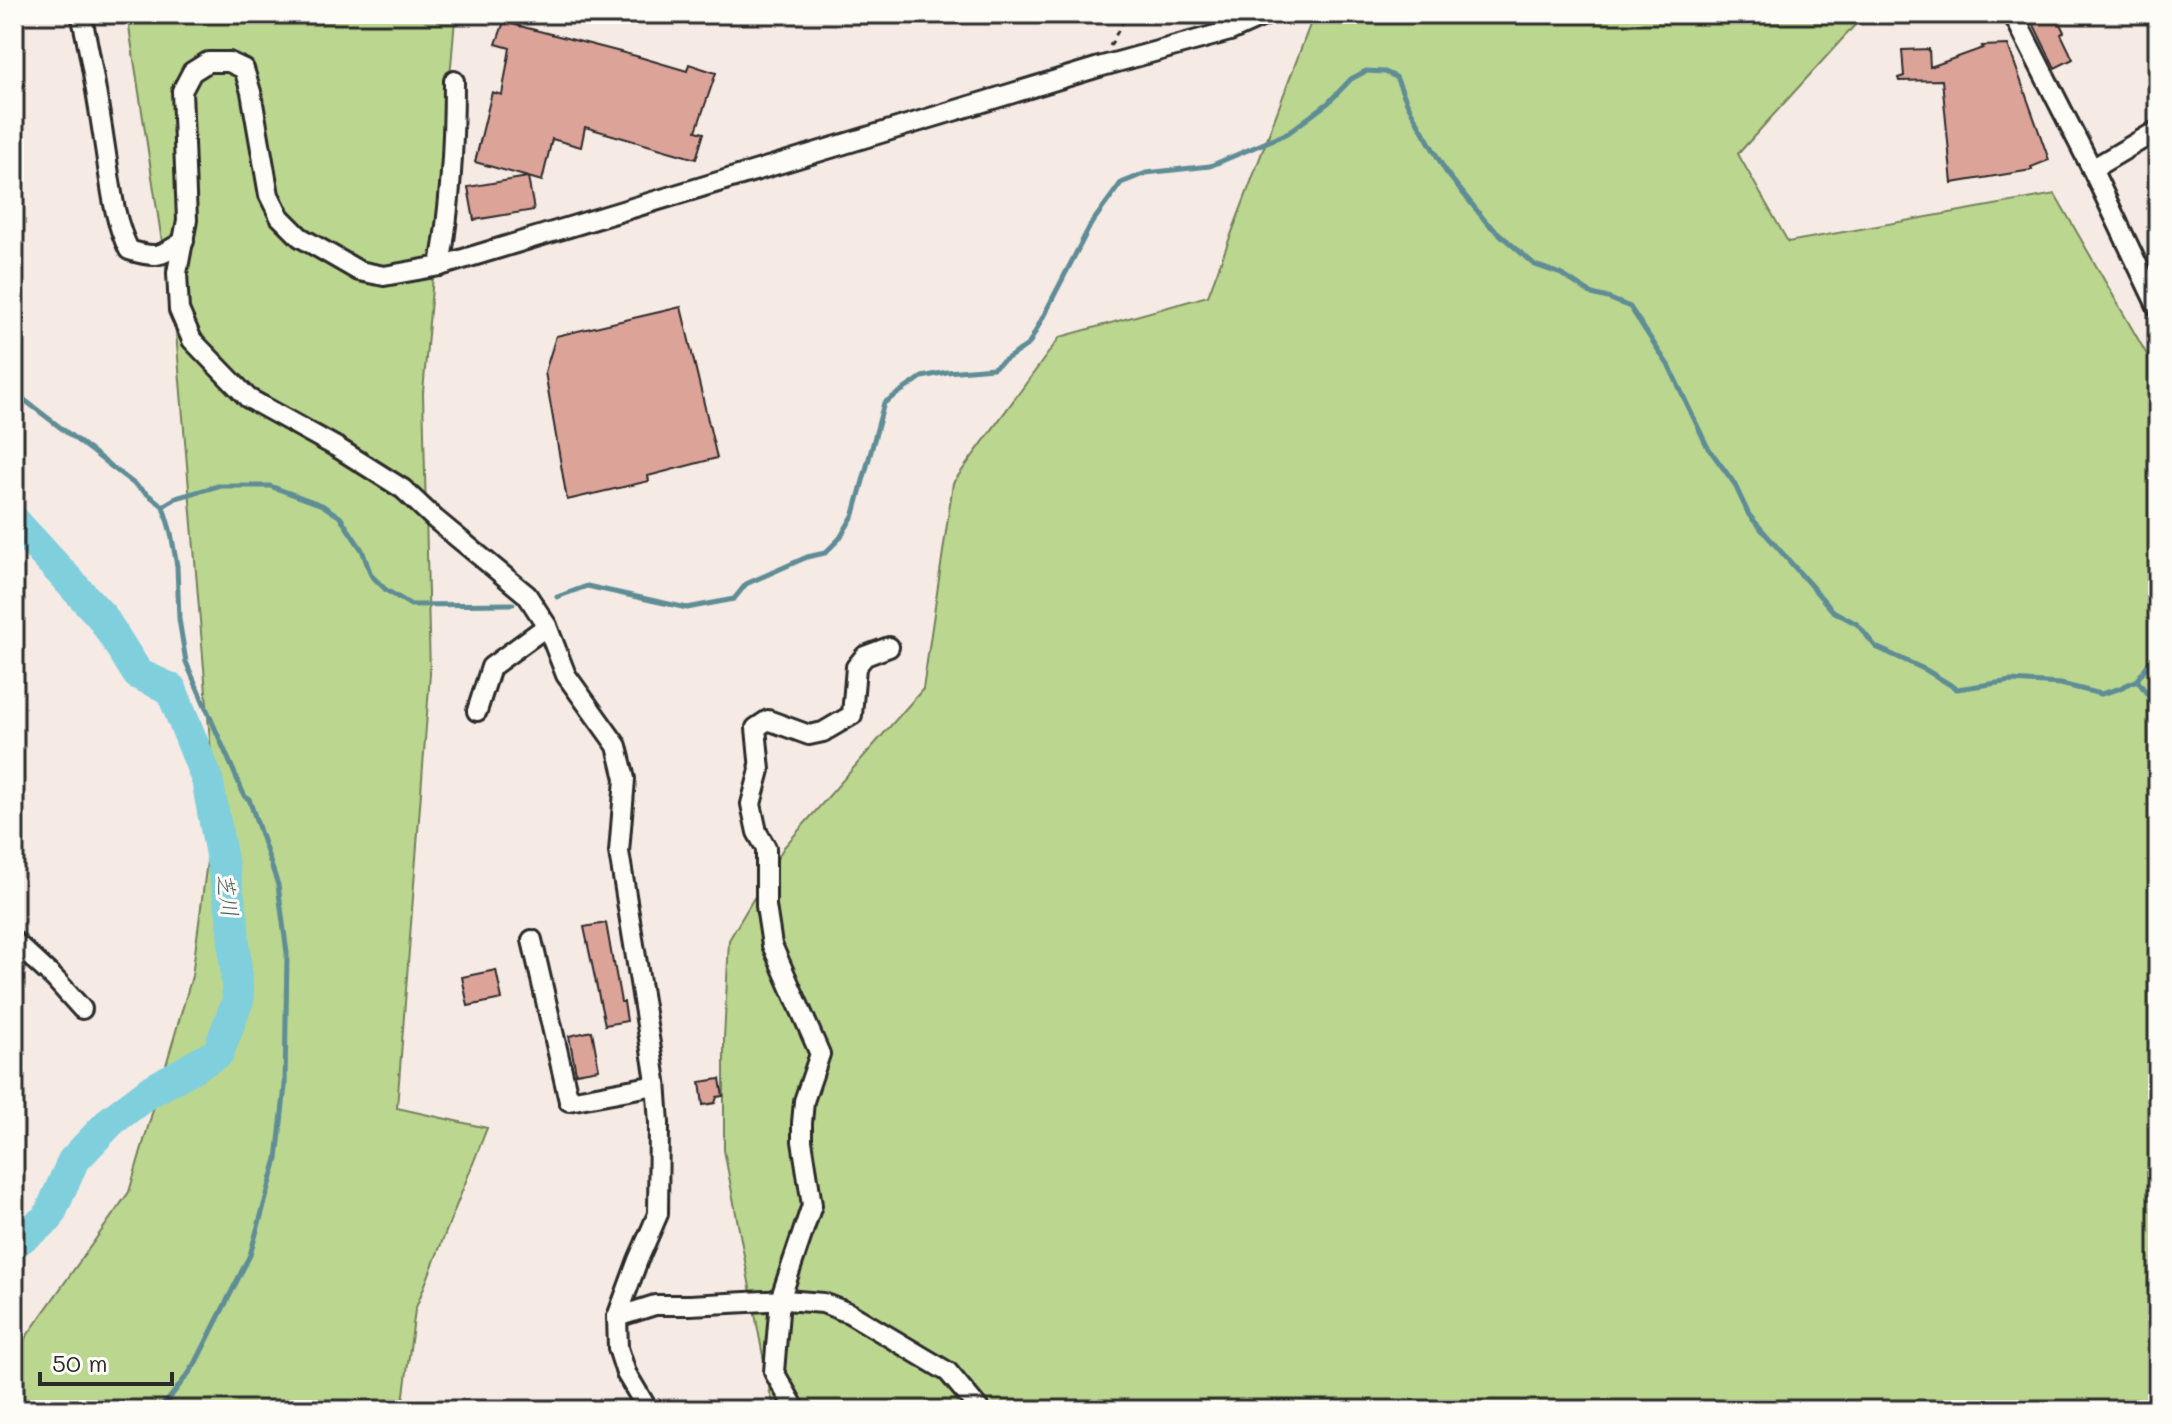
<svg xmlns="http://www.w3.org/2000/svg" width="2172" height="1424" font-family="Mali,'Klee One',sans-serif">
<style>
.green{fill:#bbd68e;stroke:#73805c;stroke-width:2}
.lines{fill:none;stroke-linecap:round;stroke-linejoin:round}
.stream{stroke:#5e8d96;stroke-width:5}
.river{stroke:#80cfdd;stroke-width:32}
.building{fill:#dca399;stroke:#2b2b2b;stroke-width:2}
.minor-casing{stroke:#2b2b2b;stroke-width:24}
.path{stroke:#2b2b2b;stroke-width:3;stroke-dasharray:6 6;stroke-linecap:butt}
.minor{stroke:#fdfcf7;stroke-width:18}
.labels{text-anchor:middle;dominant-baseline:central;stroke-width:6;stroke-linejoin:round;paint-order:stroke}
.water-label{font-size:22px;font-style:italic;fill:#445c60;stroke:#fdfcf7}
</style>
<rect width="100%" height="100%" fill="#f6eae4"/>
<filter id="ink" filterUnits="userSpaceOnUse"><feTurbulence type="fractalNoise" baseFrequency=".0125" numOctaves="2"/><feDisplacementMap in="SourceGraphic" scale="16" xChannelSelector="R" yChannelSelector="G"/><feConvolveMatrix kernelMatrix="1 2 1 2 8 2 1 2 1" color-interpolation-filters="sRGB"/></filter>
<g filter="url(#ink)">
<g class="green">
<polygon points="127,14 748,14 748,19 455,19 423,393 430,674 397,1108 487,1128 415,1310 402,1410 14,1410 14,1354 129,1192 192,976 215,800 176,333"/>
<polygon points="1314,14 1865,14 1738,154 1788,242 2055,194 2158,374 2158,1410 776,1410 770,1393 724,1150 724,1039 729,940 784,847 923,689 953,483 1060,337 1208,296"/>
</g>
<g class="lines">
<g class="stream">
<polyline points="14,392 163,506 171,533 177,566 179,619 186,662 245,797 249,799 278,885 287,953 285,1086 277,1159 250,1255 194,1366 191,1367 192,1369 168,1400 155,1410"/>
<polyline points="163,506 176,498 218,486 270,486 322,505 340,517 362,550 371,575 386,590 411,605 513,604"/>
<polyline points="557,597 587,586 687,608 734,599 746,584 807,557 825,553 840,538 854,514 884,403 922,377 947,372 993,368 1029,344 1091,224 1121,183 1146,173 1210,166 1288,133 1328,103 1351,79 1366,71 1385,72 1396,77 1408,105 1446,172 1487,223 1535,265 1561,274 1592,294 1608,298 1630,307 1670,368 1707,446 1734,483 1749,515 1833,611 1857,624 1876,647 1926,670 1957,689 2011,681 2061,684 2101,694 2118,689 2137,680 2158,650"/>
<polyline points="2137,680 2154,703 2158,714"/>
</g>
<polyline class="river" points="14,521 102,617 138,674 171,689 207,779 232,914 238,1000 218,1053 149,1092 111,1121 73,1161 48,1218 14,1243"/>
</g>
<g class="building">
<polygon points="2042,14 2055,14 2064,32 2061,34 2073,59 2055,68 2031,19"/>
<polygon points="504,22 636,56 687,71 689,64 716,73 696,131 704,133 696,159 585,127 581,147 552,139 542,181 528,177 534,210 474,220 468,187 528,177 475,162 492,92 502,95 510,48 496,44"/>
<polygon points="2008,45 2049,160 2031,167 2032,170 1952,183 1942,80 1899,81 1898,78 1904,76 1902,50 1929,49 1930,67 1983,48 1982,46"/>
<polygon points="681,307 717,458 648,476 649,481 567,500 545,372 556,336"/>
<polygon points="606,923 613,963 614,963 621,1002 624,1002 627,1021 605,1025 584,927"/>
<polygon points="496,970 502,999 468,1006 462,977"/>
<polygon points="592,1031 599,1069 576,1073 569,1036"/>
<polygon points="720,1079 723,1096 717,1097 715,1103 703,1105 700,1082"/>
</g>
<g class="lines">
<g class="minor-casing">
<g id="minor">
<path d="M81 14C92 60 99 107 106 154 111 187 114 220 129 250 157 259 161 256 184 241"/>
<polyline points="2013,14 2092,169 2158,308"/>
<polyline points="2092,169 2158,130"/>
<path d="M440 266C451 204 454 144 454 81"/>
<polyline points="477,711 491,667 547,626"/>
<polyline points="532,940 569,1101 656,1085"/>
<polyline points="14,941 55,979 82,1009"/>
<polyline points="617,1317 655,1305 690,1305 785,1300 823,1303 849,1313 948,1372 980,1410"/>
<polyline points="648,1410 626,1373 618,1348 617,1317 638,1260 658,1214 659,1123 656,1081 619,852 625,779 617,746 566,675 547,626 527,595 435,519 403,489 338,448 248,398 192,340 179,310 177,273 187,220 182,91 192,72 208,62 229,62 244,69 251,92 269,195 280,217 300,237 359,271 384,276 440,266 1099,67 1230,31 1268,14"/>
<polyline points="796,1410 774,1372 780,1300 812,1205 802,1141 802,1123 804,1101 820,1054 772,945 766,906 766,848 757,832 751,804 760,770 756,728 768,720 809,735 823,732 852,715 856,667 865,656 889,647"/>
</g>
</g>
<polyline class="path" points="1110,46 1127,14"/>
<use href="#minor" class="minor"/>
</g>
</g>
<g class="labels">
<g class="water-label">
<text transform="translate(228 895) rotate(81)">芝川</text>
</g>
</g>
<rect width="2172" height="1424" fill="none" stroke="#fdfcf7" stroke-width="48"/>
<rect x="24" y="24" width="2124" height="1376" fill="none" stroke="#2b2b2b" stroke-width="3" filter="url(#ink)"/>
<path d="M40 1372v12h132v-12" fill="none" stroke="#2b2b2b" stroke-width="4"/>
<text x="52" y="1372" font-size="24" fill="#2b2b2b" stroke="#fdfcf7" stroke-width="6" paint-order="stroke">50 m</text>
</svg>
